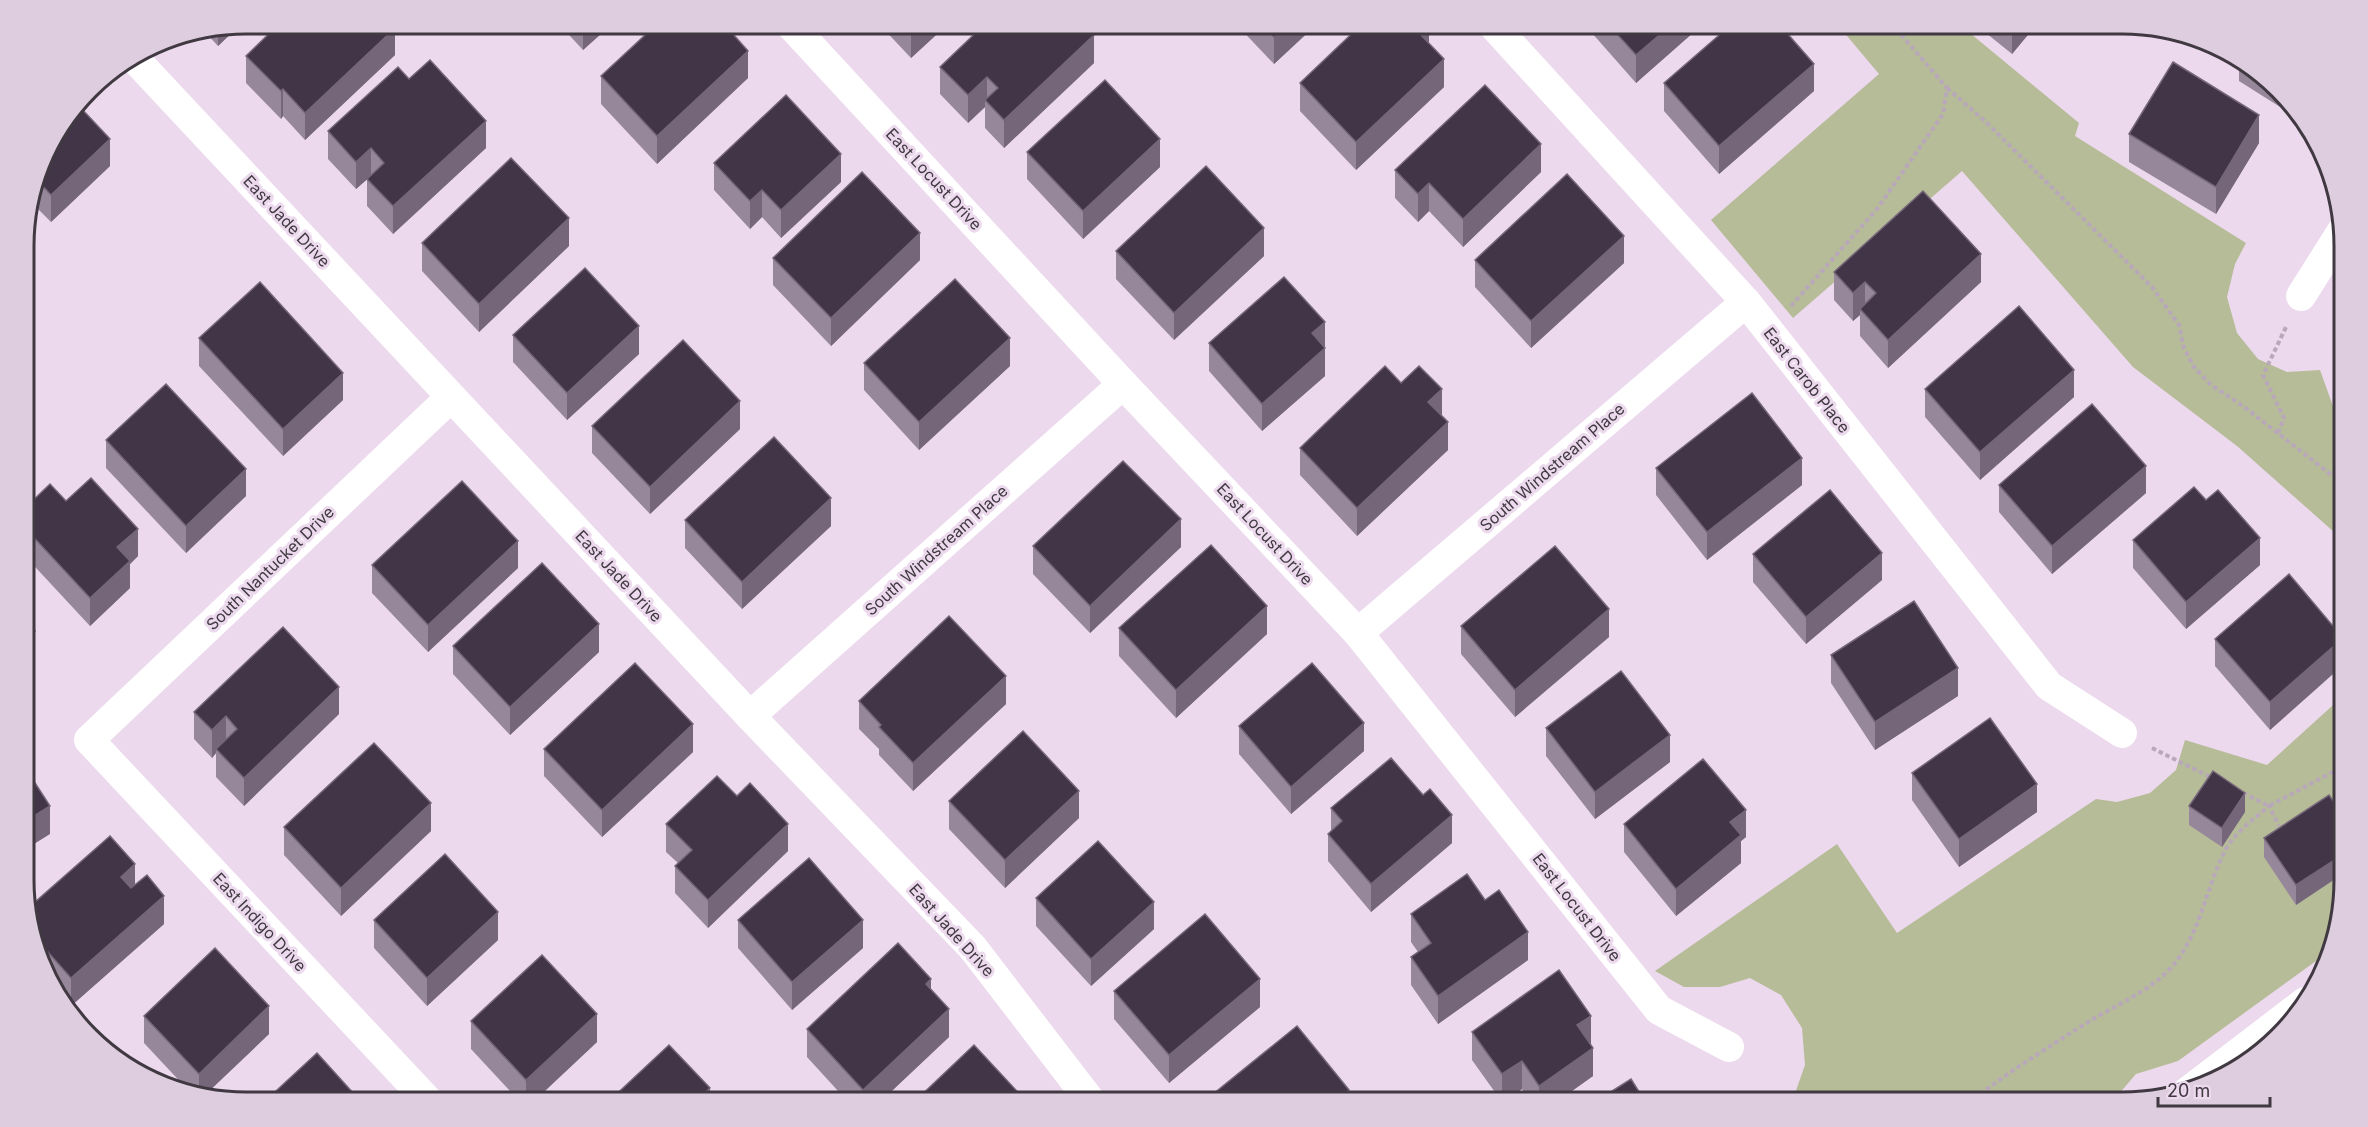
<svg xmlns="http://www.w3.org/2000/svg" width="2368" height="1127" font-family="Inter,sans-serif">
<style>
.green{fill:#b6bc98}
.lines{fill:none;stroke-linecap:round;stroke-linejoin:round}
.path{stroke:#b8a8b9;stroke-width:4;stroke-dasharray:4.5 3;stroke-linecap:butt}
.street{stroke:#fff;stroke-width:30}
.wall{fill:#97879a}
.shaded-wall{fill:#756679}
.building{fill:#423547;stroke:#756679;stroke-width:1.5}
.labels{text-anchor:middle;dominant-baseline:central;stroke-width:6;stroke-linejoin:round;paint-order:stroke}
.street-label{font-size:16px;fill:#403941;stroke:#ecd9ed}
.rim{fill:none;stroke:#403941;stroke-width:3}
</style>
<rect width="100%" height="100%" fill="#ecd9ed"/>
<g class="green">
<polygon points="1837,24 1959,24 2079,123 2075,136 2246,243 2235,264 2227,297 2237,333 2258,359 2287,372 2320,370 2343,434 2343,540 2237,446 2133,367 1962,171 1793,318 1711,220 1879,74"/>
<polygon points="2343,696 2344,881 2327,953 2178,1061 2136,1074 2111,1103 1789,1103 1793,1099 1805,1065 1802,1028 1781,995 1750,978 1720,987 1684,987 1655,971 1837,844 1897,933 2096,799 2117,802 2150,793 2176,770 2185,740 2267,765"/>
</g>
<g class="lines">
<g class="path">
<polyline points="1947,88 1986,122 2152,287 2179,325 2184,348 2194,367 2211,385 2243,406 2343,484"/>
<polyline points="1791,306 1877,209 1943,114 1947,88 1892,24"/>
<polyline points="2278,433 2284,418 2263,375 2287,325"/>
<polyline points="2152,748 2212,778"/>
<polyline points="2243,793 2269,806 2344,766"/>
<path d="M1968 1103C2006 1074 2045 1049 2085 1024 2114 1005 2153 991 2175 963 2201 930 2206 888 2225 851 2234 833 2254 819 2269 806L2279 826"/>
</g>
<g class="street">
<polyline points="790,24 1123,384 1358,633 1659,1010 1729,1047"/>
<polyline points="1492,24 1746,302 2049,686 2122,733"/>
<polyline points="134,58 750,716 973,948 1092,1103"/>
<polyline points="2301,296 2342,231"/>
<polyline points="1358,633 1746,302"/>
<polyline points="750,716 1123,384"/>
<polyline points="2186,1093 2305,1002"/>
<polyline points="430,1103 89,740 451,397"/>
</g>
</g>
<g class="wall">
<polygon points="559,24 612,24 583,50"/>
<polygon points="879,24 948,24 911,58"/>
<polygon points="1236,24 1317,24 1274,64"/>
<polygon points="1584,24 1703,24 1636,83"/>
<polygon points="1975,24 2037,24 2012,54"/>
<polygon points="240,25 218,46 205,32"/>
<polygon points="395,55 305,140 283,116 281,119 246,83 246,56"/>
<polygon points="1094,63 1004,148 985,128 985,107 968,123 940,94 940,67"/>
<polygon points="2239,63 2298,111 2304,122 2239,81"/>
<polygon points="601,76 748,78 657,164 601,104"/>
<polygon points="1300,83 1444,87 1356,170 1300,111"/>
<polygon points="1664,83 1814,91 1719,174 1664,111"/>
<polygon points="328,131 486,148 393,234 367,206 367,179 356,189 328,159"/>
<polygon points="2129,134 2259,143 2216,214 2129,162"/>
<polygon points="47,148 110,166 51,222 32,203"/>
<polygon points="1027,152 1160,167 1083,239 1027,179"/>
<polygon points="714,163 841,182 781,238 762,217 750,229 714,190"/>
<polygon points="1395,170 1541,172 1463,247 1429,211 1418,222 1395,198"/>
<polygon points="422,243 569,246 479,332 422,271"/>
<polygon points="1116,251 1264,256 1174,340 1116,279"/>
<polygon points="773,258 920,260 831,346 773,285"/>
<polygon points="1475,260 1624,263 1531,348 1475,287"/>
<polygon points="1834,272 1981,282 1888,368 1860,336 1860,315 1853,321 1834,300"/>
<polygon points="1325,322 1325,376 1262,431 1209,371 1209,343"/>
<polygon points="513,335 639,354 567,420 513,362"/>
<polygon points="199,338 343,400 283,456 199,366"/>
<polygon points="864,363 1010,366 919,450 864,390"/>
<polygon points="1401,383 1442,416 1448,450 1357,536 1300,475 1300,448"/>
<polygon points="1925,389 2074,397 1980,480 1925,417"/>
<polygon points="592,426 740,429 650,514 592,453"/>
<polygon points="106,440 246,496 186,553 106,468"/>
<polygon points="1656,468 1802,485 1707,560 1656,495"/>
<polygon points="1999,485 2146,493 2052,574 1999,512"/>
<polygon points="66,501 138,556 130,564 130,588 90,626 25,556 25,508"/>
<polygon points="685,520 831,526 742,609 685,548"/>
<polygon points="2133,540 2260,565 2186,629 2133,568"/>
<polygon points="1033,546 1181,547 1090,633 1033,574"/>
<polygon points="1753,554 1882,580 1806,644 1753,582"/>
<polygon points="372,565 518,568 428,652 372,593"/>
<polygon points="1461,626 1609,637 1515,717 1461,654"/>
<polygon points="1119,628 1267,634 1176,718 1119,656"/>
<polygon points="2343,637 2343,665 2270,730 2215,666 2215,639"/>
<polygon points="453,646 599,652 510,735 453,674"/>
<polygon points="1831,655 1958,696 1875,750 1831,683"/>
<polygon points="859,701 1006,704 913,791 879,755 879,749 859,729"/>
<polygon points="194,712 339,714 244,806 216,777 216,753 212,758 194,739"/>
<polygon points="1239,726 1364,751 1291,814 1239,754"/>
<polygon points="1546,728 1670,762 1595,819 1546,756"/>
<polygon points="544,749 693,752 602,837 544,776"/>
<polygon points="1912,773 2037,812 1959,867 1912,800"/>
<polygon points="949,801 1079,818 1005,888 949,829"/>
<polygon points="2189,806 2245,812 2222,847 2189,825"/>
<polygon points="1331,808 1452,843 1371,912 1328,861 1328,834 1331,831"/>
<polygon points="2344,817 2344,873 2296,905 2264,857 2264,838"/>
<polygon points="666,824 788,851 708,928 675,893 675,866 678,863 666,852"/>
<polygon points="1624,824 1746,837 1741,841 1741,863 1676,916 1624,852"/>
<polygon points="284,827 431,831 341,916 284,855"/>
<polygon points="135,885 164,924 71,1006 60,994 26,910"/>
<polygon points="1036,898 1154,929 1091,986 1036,926"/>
<polygon points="1411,914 1528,960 1438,1024 1411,985 1411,957 1418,952 1411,942"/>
<polygon points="374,920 498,940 427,1006 374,948"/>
<polygon points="738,920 863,948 792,1010 738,948"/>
<polygon points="931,990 949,1037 879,1103 849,1103 807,1057 807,1029"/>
<polygon points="1114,991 1260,1007 1169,1083 1114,1019"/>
<polygon points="144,1016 269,1034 206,1094 187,1089 144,1043"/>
<polygon points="471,1021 597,1042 532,1103 521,1103 471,1049"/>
<polygon points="1472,1032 1591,1043 1593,1076 1555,1103 1531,1103 1522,1089 1502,1102 1472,1060"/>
</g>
<g class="shaded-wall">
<polygon points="583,24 612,24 583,50"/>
<polygon points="918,24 948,24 911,58 911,31"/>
<polygon points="1287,24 1317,24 1274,64 1274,37"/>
<polygon points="1672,24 1703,24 1636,83 1636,55"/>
<polygon points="2014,24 2037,24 2012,54 2012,27"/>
<polygon points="240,25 218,46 218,30"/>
<polygon points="1429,25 1429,52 1420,34"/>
<polygon points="395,28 395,55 305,140 305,113"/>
<polygon points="1094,35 1094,63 1004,148 1004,120"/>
<polygon points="748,51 748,78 657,164 657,136"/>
<polygon points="1444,59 1444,87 1356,170 1356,142"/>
<polygon points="1814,64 1814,91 1719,174 1719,146"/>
<polygon points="987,77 987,102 985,100 985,107 968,123 968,95"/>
<polygon points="283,89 283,116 281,119 281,91"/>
<polygon points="2259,115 2259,143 2216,214 2216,187"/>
<polygon points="486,121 486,148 393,234 393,206"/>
<polygon points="110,139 110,166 51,222 51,195"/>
<polygon points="1160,139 1160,167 1083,239 1083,211"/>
<polygon points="1541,144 1541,172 1463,247 1463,219"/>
<polygon points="371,148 371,176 356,189 356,162"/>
<polygon points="841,154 841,182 781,238 781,210"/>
<polygon points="1429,183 1429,211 1418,222 1418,194"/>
<polygon points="762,190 762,217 750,229 750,201"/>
<polygon points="569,218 569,246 479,332 479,304"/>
<polygon points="1264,228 1264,256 1174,340 1174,313"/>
<polygon points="920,233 920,260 831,346 831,318"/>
<polygon points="1624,236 1624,263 1531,348 1531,321"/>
<polygon points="1981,254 1981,282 1888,368 1888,340"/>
<polygon points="1865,282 1865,310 1860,309 1860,315 1853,321 1853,293"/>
<polygon points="1325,322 1325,376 1262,431 1262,404 1312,333"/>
<polygon points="639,326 639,354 567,420 567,393"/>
<polygon points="1010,338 1010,366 919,450 919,422"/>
<polygon points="2074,370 2074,397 1980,480 1980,452"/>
<polygon points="343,373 343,400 283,456 283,429"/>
<polygon points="1442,389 1442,417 1428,402"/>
<polygon points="740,401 740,429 650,514 650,487"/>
<polygon points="1448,422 1448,450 1357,536 1357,508"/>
<polygon points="1802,458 1802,485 1707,560 1707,532"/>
<polygon points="2146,466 2146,493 2052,574 2052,546"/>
<polygon points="246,469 246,496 186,553 186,526"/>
<polygon points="831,498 831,526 742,609 742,582"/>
<polygon points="1181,519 1181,547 1090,633 1090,606"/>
<polygon points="138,529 138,556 130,564 130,588 90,626 90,598 117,547"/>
<polygon points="2260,538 2260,565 2186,629 2186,602"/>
<polygon points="518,541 518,568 428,652 428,625"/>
<polygon points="1882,553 1882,580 1806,644 1806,617"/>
<polygon points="1267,606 1267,634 1176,718 1176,690"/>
<polygon points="1609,609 1609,637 1515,717 1515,690"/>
<polygon points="599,624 599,652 510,735 510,707"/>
<polygon points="35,631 35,659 25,679 25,652"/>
<polygon points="2343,638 2343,665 2270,730 2270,702"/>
<polygon points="1958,668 1958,696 1875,750 1875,722"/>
<polygon points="1006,676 1006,704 913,791 913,763"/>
<polygon points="339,687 339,714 244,806 244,778"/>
<polygon points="226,716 226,744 216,749 216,753 212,758 212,730"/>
<polygon points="1364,723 1364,751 1291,814 1291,787"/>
<polygon points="693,724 693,752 602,837 602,810"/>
<polygon points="1670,735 1670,762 1595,819 1595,792"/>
<polygon points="2037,784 2037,812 1959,867 1959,839"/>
<polygon points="1079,791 1079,818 1005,888 1005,860"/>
<polygon points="2245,793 2245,812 2222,847 2222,828"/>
<polygon points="431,803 431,831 341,916 341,888"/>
<polygon points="50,806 50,834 26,849 26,821"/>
<polygon points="1746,810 1746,837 1741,841 1741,863 1676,916 1676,889 1730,822"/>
<polygon points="1452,815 1452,843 1371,912 1371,884"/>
<polygon points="788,824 788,851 708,928 708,900"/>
<polygon points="2344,854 2344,873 2296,905 2296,885"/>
<polygon points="135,864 135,892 121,877"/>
<polygon points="164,896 164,924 71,1006 71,978"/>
<polygon points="1154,902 1154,929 1091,986 1091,959"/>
<polygon points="498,912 498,940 427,1006 427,978"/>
<polygon points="863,920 863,948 792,1010 792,982"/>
<polygon points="1528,932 1528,960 1438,1024 1438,996"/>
<polygon points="931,979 931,1006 926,984"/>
<polygon points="1260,979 1260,1007 1169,1083 1169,1055"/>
<polygon points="269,1006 269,1034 206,1094 199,1092 199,1074"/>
<polygon points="949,1009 949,1037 879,1103 863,1103 863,1090"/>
<polygon points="597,1014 597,1042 532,1103 526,1103 526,1080"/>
<polygon points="1591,1016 1591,1043 1577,1053 1577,1025"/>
<polygon points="1593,1048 1593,1076 1555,1103 1539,1103 1539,1086"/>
<polygon points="1522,1061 1522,1089 1502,1102 1502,1074"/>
<polygon points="710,1088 710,1103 702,1103 702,1095"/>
<polygon points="1349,1090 1349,1103 1333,1103"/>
<polygon points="354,1094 354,1103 344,1103"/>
</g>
<g class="building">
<polygon points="279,24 391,24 395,28 305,113 283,89 281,91 246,56"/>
<polygon points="657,24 724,24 748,51 657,136 601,76"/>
<polygon points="905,24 918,24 911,31"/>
<polygon points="985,24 1083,24 1094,35 1004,120 985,100 998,88 987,77 968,95 940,67"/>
<polygon points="1262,24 1287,24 1274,37"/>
<polygon points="1362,24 1428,24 1429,25 1420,34 1444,59 1356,142 1300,83"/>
<polygon points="1608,24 1672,24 1636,55"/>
<polygon points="1732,24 1779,24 1814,64 1719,146 1664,83"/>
<polygon points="430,60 486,121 393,206 367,179 384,163 371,148 356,162 328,131 398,67 409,79"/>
<polygon points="2173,62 2259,115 2216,187 2129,134"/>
<polygon points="1105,80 1160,139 1083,211 1027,152"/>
<polygon points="1485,85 1541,144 1463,219 1429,183 1418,194 1395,170"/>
<polygon points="786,95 841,154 781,210 762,190 750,201 714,163"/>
<polygon points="79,106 110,139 51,195 38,181 47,148"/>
<polygon points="511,158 569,218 479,304 422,243"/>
<polygon points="1206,166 1264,228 1174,313 1116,251"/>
<polygon points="862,172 920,233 831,318 773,258"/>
<polygon points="1567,174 1624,236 1531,321 1475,260"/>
<polygon points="1923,191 1981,254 1888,340 1860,309 1876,293 1865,282 1853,293 1834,272"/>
<polygon points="585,268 639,326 567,393 513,335"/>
<polygon points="1284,277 1325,322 1312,333 1325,348 1262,404 1209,343"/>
<polygon points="955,279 1010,338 919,422 864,363"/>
<polygon points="260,282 343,373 283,429 199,338"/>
<polygon points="2019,306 2074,370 1980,452 1925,389"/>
<polygon points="683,340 740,401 650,487 592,426"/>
<polygon points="1385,366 1401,383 1419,366 1442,389 1428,402 1448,422 1357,508 1300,448"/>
<polygon points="166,384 246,469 186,526 106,440"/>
<polygon points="1752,393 1802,458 1707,532 1656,468"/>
<polygon points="2092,404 2146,466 2052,546 1999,485"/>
<polygon points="774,437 831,498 742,582 685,520"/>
<polygon points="1123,461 1181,519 1090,606 1033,546"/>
<polygon points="91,478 138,529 117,547 130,561 90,598 25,528 25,508 50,484 66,501"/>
<polygon points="462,481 518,541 428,625 372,565"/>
<polygon points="2194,487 2206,500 2218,490 2260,538 2186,602 2133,540"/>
<polygon points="1830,490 1882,553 1806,617 1753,554"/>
<polygon points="1211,545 1267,606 1176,690 1119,628"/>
<polygon points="1555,546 1609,609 1515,690 1461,626"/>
<polygon points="542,563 599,624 510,707 453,646"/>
<polygon points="2289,574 2343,638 2270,702 2215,639"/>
<polygon points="1914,601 1958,668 1875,722 1831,655"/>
<polygon points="949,616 1006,676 913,763 879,727 881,725 859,701"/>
<polygon points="25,627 35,631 25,652"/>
<polygon points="283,627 339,687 244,778 216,749 237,729 226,716 212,730 194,712"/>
<polygon points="635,663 693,724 602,810 544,749"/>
<polygon points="1312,663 1364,723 1291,787 1239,726"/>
<polygon points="1621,671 1670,735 1595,792 1546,728"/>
<polygon points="1990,718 2037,784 1959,839 1912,773"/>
<polygon points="1023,731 1079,791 1005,860 949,801"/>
<polygon points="374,743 431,803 341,888 284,827"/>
<polygon points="1391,758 1423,795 1430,789 1452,815 1371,884 1328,834 1342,821 1331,808"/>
<polygon points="1703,759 1746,810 1730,822 1741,835 1676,889 1624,824"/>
<polygon points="26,769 50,806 26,821"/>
<polygon points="2213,771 2245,793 2222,828 2189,806"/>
<polygon points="717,776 737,796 750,783 788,824 708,900 675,866 692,850 666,824"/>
<polygon points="2329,795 2344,817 2344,854 2296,885 2264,838"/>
<polygon points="110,836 135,864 121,877 131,888 147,875 164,896 71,978 39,942 26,910"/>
<polygon points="1098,841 1154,902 1091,959 1036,898"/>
<polygon points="445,854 498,912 427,978 374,920"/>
<polygon points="809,858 863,920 792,982 738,920"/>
<polygon points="1467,874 1485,900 1499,890 1528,932 1438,996 1411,957 1431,943 1411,914"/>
<polygon points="1205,914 1260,979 1169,1055 1114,991"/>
<polygon points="898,943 931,979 926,984 949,1009 863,1090 807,1029"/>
<polygon points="215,948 269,1006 199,1074 144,1016"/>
<polygon points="542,955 597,1014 526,1080 471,1021"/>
<polygon points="1559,970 1591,1016 1577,1025 1593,1048 1539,1086 1522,1061 1502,1074 1472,1032"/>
<polygon points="1297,1026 1349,1090 1333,1103 1202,1103"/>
<polygon points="669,1045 710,1088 702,1095 709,1103 607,1103"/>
<polygon points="974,1045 1028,1103 913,1103"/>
<polygon points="317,1053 354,1094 344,1103 263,1103"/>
<polygon points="1631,1079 1646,1103 1593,1103"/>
</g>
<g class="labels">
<g class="street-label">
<text transform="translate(934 179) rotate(47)">East Locust Drive</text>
<text transform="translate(287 221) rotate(47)">East Jade Drive</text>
<text transform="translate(1807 380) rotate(52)">East Carob Place</text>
<text transform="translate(1552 467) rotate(-41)">South Windstream Place</text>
<text transform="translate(1265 534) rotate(47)">East Locust Drive</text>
<text transform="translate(936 550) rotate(-42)">South Windstream Place</text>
<text transform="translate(270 568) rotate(-44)">South Nantucket Drive</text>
<text transform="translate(619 576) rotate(47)">East Jade Drive</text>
<text transform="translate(1577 907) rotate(52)">East Locust Drive</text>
<text transform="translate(260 922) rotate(47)">East Indigo Drive</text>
<text transform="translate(952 930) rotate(48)">East Jade Drive</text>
</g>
</g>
<path d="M0 0H2368V1127H0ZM246 34H2122A212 212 0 0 1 2334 246V880A212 212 0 0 1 2122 1092H246A212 212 0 0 1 34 880V246A212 212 0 0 1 246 34Z" fill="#deccdf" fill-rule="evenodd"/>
<path class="rim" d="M246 34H2122A212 212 0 0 1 2334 246V880A212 212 0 0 1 2122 1092H246A212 212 0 0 1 34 880V246A212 212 0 0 1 246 34Z"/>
<path d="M2158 1097v9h112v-9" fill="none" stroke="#403941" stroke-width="3"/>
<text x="2167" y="1097" font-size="18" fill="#403941" stroke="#ecd9ed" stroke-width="4.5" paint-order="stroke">20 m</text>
</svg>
